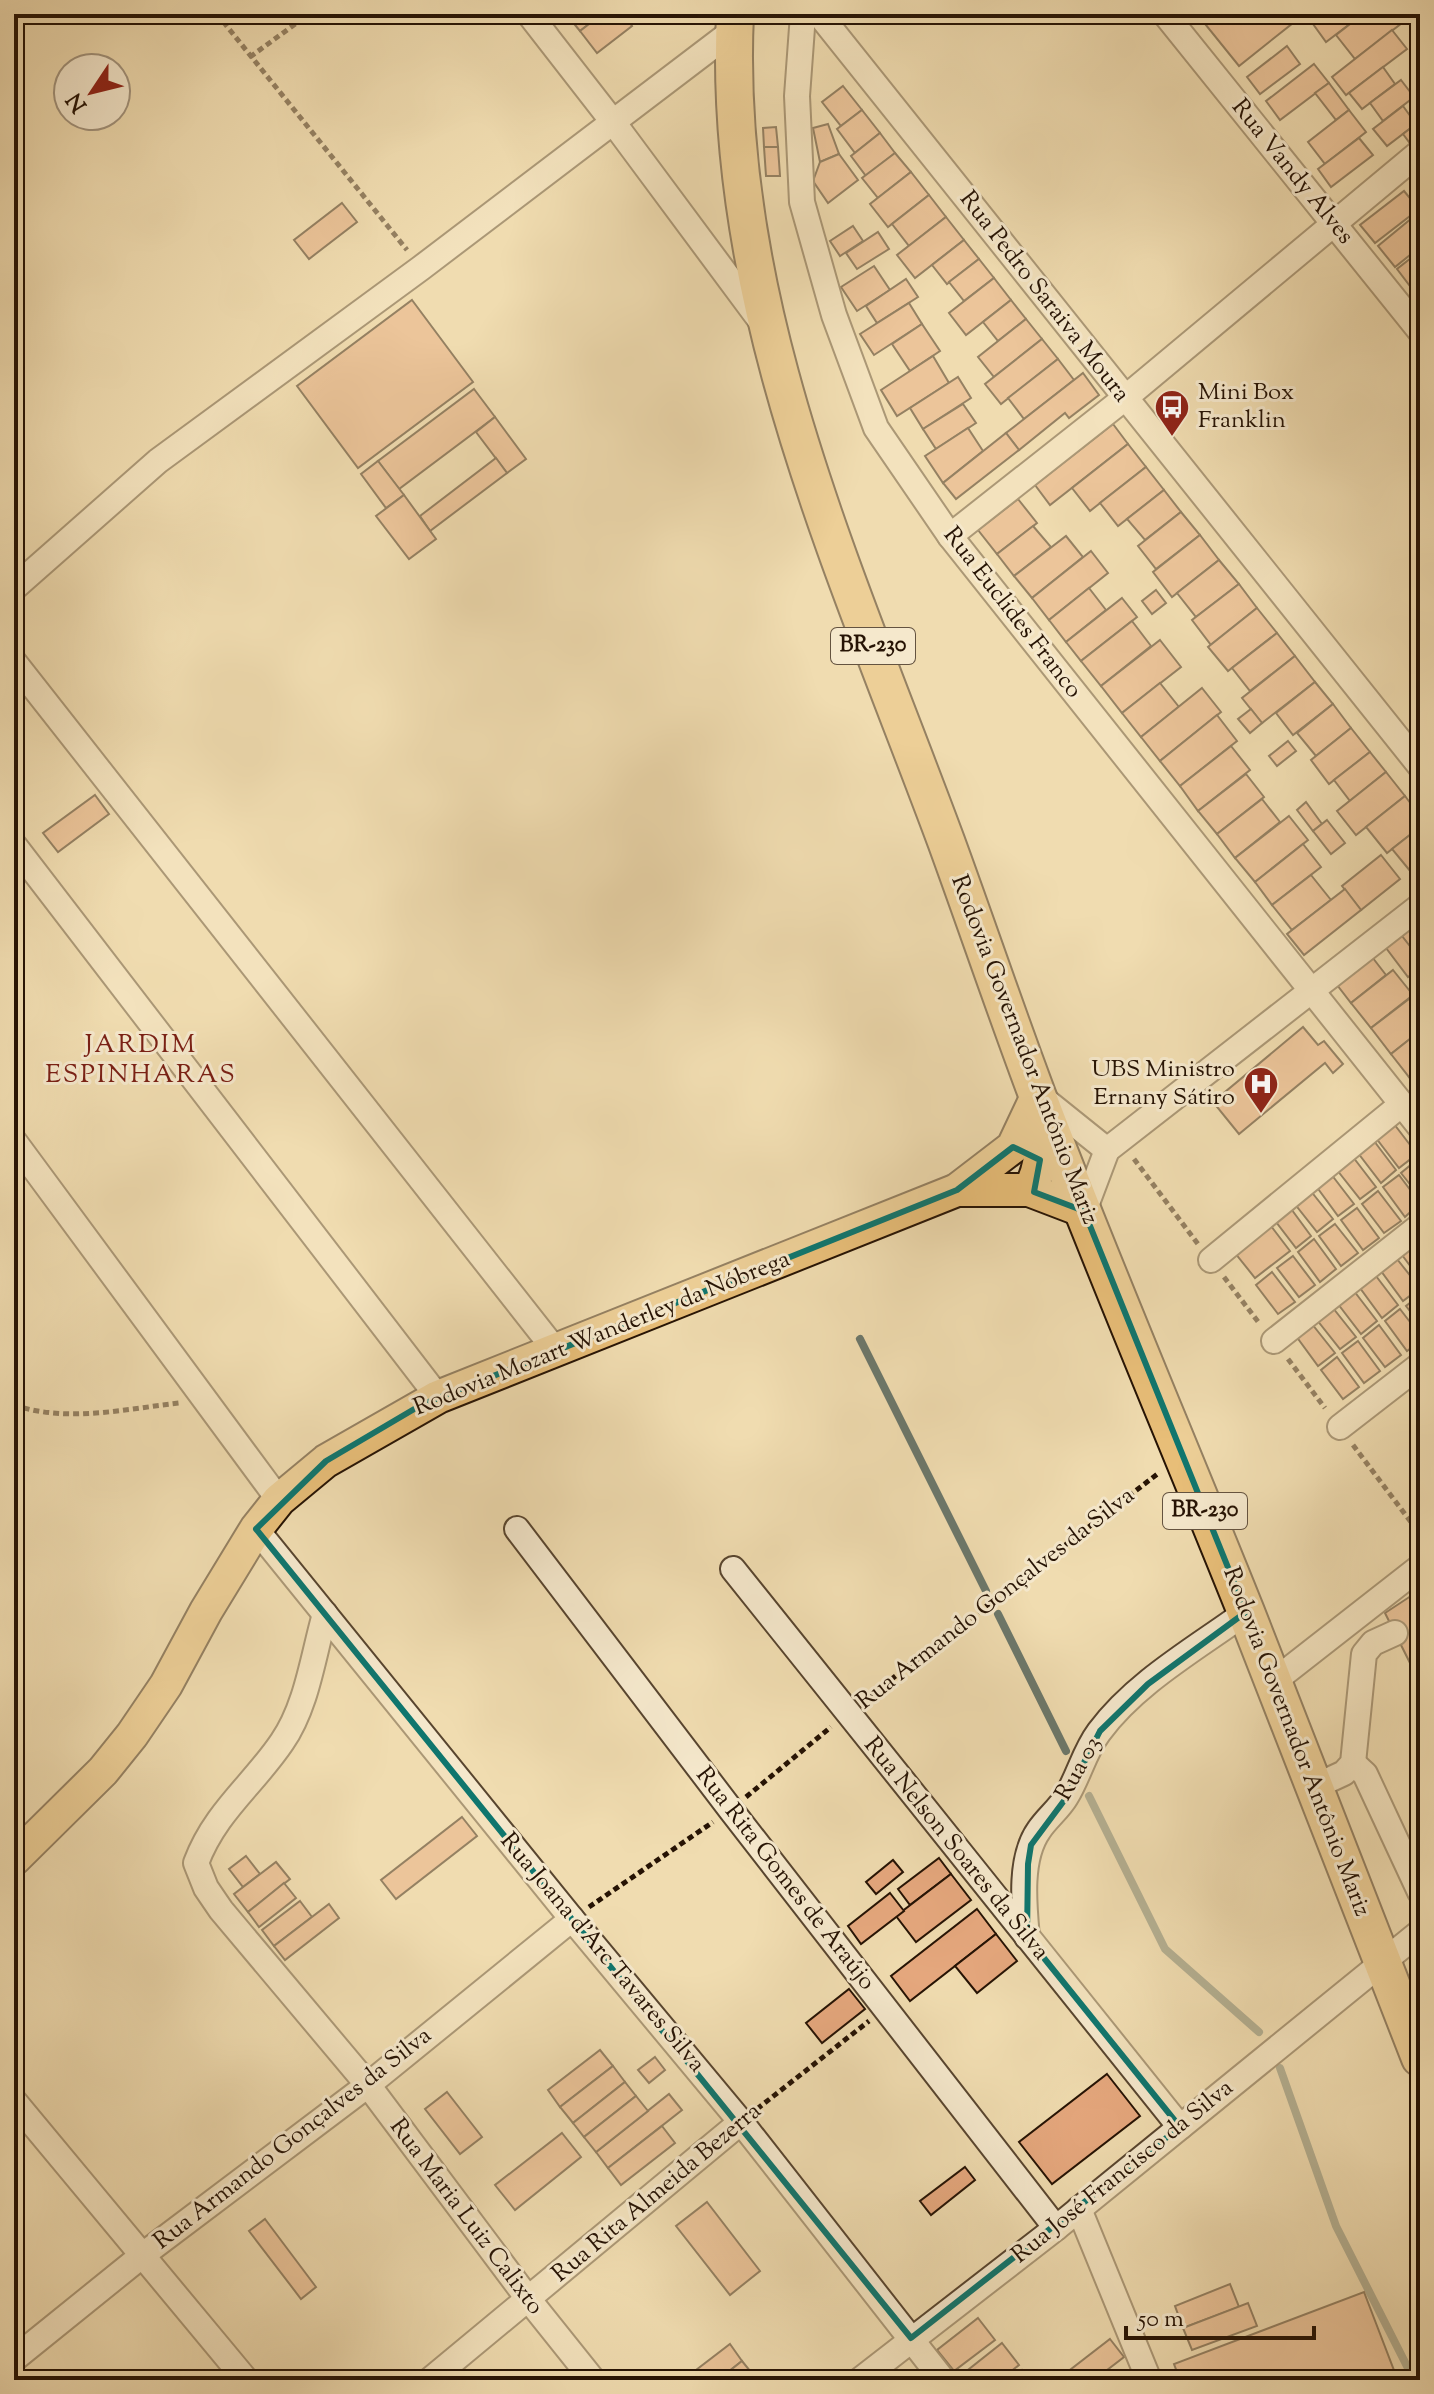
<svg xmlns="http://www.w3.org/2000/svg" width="1434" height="2394" font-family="'Sorts Mill Goudy',serif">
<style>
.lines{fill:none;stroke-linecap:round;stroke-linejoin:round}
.stream{stroke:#6c786b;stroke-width:8}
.building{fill:#e6a87e;stroke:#261304;stroke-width:2}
.minor-casing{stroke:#58452f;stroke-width:28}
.major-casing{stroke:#261304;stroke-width:36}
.highway-casing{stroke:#261304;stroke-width:40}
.path{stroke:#261304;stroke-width:5;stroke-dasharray:6 4;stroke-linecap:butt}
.minor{stroke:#f5e8cc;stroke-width:24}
.major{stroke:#e8be78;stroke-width:32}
.highway{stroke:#e8be78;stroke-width:36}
.marked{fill:none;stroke:#0f766e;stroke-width:6;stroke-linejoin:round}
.labels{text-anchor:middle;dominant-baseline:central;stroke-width:6;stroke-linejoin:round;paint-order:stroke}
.shield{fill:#f5e8cc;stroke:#645340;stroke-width:2}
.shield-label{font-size:22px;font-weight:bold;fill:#261304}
.street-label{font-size:24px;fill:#261304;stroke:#f5e8cc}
.poi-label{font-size:24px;fill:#261304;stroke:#f5e8cc;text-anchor:start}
.neighbourhood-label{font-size:26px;letter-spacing:2px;fill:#7a1f14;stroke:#f5e8cc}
</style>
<rect width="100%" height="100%" fill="#f0dcb0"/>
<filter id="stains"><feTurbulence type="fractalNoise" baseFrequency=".0025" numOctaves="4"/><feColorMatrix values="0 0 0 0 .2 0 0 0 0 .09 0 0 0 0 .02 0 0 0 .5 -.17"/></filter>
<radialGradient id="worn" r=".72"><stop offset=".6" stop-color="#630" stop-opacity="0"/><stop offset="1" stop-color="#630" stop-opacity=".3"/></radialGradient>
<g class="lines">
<g class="stream">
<polyline points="860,1339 986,1591"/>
<polyline points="998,1614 1066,1751"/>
<polyline points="1089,1796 1165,1949 1259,2032"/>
<polyline points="1280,2068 1336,2226 1414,2380"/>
</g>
</g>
<g class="building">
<polygon points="566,14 602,14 580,31"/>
<polygon points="602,14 623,14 632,26 597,53 580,31"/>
<polygon points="1197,14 1286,14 1293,23 1239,66"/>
<polygon points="1286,14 1304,14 1293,23"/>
<polygon points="1312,14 1363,14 1326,42 1308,17"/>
<polygon points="1363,14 1395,14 1402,23 1355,59 1336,35"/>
<polygon points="1392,30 1407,49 1346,95 1332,77"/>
<polygon points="1287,46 1300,64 1260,94 1247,77"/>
<polygon points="1314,64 1329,83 1280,120 1266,101"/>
<polygon points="1383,67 1395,84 1362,109 1349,93"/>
<polygon points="1401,80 1414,97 1383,121 1370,103"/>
<polygon points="1329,83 1349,110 1336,120 1315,93"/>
<polygon points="843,86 862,110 841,126 822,102"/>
<polygon points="1403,106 1416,124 1387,146 1373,129"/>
<polygon points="862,110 880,133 855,153 837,129"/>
<polygon points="1349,110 1366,132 1325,164 1308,142"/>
<polygon points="1420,121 1420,140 1412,146 1403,134"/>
<polygon points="828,124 839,154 820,162 813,128"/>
<polygon points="776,127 778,147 764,147 763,128"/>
<polygon points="880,133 895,153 866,176 851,156"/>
<polygon points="1359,138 1373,155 1331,187 1318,169"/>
<polygon points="764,147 778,147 780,176 766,176"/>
<polygon points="895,153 911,172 878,198 862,178"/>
<polygon points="839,154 858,180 828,203 813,181 820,162"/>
<polygon points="911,172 929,195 888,227 870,204"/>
<polygon points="1404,191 1419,209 1375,243 1360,225"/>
<polygon points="929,195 946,217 909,246 892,224"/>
<polygon points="342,203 357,222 309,259 294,240"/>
<polygon points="1418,213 1420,247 1395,267 1378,246"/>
<polygon points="946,217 964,240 915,278 897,255"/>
<polygon points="853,226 863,241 840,256 830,241"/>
<polygon points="878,232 889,249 857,269 846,253"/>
<polygon points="964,240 979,259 947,284 932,265"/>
<polygon points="1420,251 1420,285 1413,290 1397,269"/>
<polygon points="979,259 994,278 964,301 949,282"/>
<polygon points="874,266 890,290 857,311 841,287"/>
<polygon points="994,278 1011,300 966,335 949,313"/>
<polygon points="906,279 918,297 877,323 866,306"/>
<polygon points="412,300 473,382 358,468 297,386"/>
<polygon points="1011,300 1026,319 998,341 983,322"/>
<polygon points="909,303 922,324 874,355 860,334"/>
<polygon points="1026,319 1042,339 994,377 978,357"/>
<polygon points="922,324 940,351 910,371 892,344"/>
<polygon points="1042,339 1058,359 1001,404 985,384"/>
<polygon points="933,356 949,383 897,416 881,390"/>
<polygon points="1058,359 1074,380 1024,419 1008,398"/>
<polygon points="1083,373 1099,395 1069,418 1065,413 1019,450 1006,433"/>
<polygon points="958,377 971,398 923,429 910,408"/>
<polygon points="474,389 495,417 399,489 378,461"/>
<polygon points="963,404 976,423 936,449 923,429"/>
<polygon points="495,417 526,459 507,473 476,432"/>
<polygon points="1113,424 1128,444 1050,505 1035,485"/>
<polygon points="968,428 983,451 943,483 925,456"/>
<polygon points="1006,433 1019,450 956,499 943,483"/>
<polygon points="1128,444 1146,467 1090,511 1072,488"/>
<polygon points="496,458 507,473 430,531 420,516"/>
<polygon points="378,461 404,495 386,508 361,474"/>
<polygon points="1146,467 1164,490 1118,526 1100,503"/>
<polygon points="1164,490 1181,512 1145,540 1127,519"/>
<polygon points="404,495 436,539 409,559 376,516"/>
<polygon points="1018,499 1037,523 997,554 978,530"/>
<polygon points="1181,512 1200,535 1156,569 1138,546"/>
<polygon points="1033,526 1051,547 1014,576 997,554"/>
<polygon points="1200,535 1219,560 1172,597 1153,572"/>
<polygon points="1066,536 1083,557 1032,598 1014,576"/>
<polygon points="1091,551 1108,573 1049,620 1032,598"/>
<polygon points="1219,560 1239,584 1196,617 1177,593"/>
<polygon points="1239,584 1257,608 1211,645 1192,620"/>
<polygon points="1089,588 1106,610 1066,642 1049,620"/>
<polygon points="1156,590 1166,603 1152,614 1142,601"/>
<polygon points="1122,598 1137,617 1081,661 1066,642"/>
<polygon points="1257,608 1277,633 1228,671 1208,647"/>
<polygon points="1132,621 1151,646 1101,686 1081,661"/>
<polygon points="1277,633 1295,656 1250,691 1232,668"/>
<polygon points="1160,640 1181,667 1122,713 1101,686"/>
<polygon points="1295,656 1315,682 1262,723 1242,698"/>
<polygon points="1315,682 1333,704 1293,735 1276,713"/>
<polygon points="1160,683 1179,707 1141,737 1122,713"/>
<polygon points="1202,688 1221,712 1160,761 1141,737"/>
<polygon points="1333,704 1351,728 1316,756 1297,733"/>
<polygon points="1251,709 1262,723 1250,733 1238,719"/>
<polygon points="1217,715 1237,741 1180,786 1160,761"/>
<polygon points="1351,728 1370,752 1329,784 1311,760"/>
<polygon points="1288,741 1296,751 1277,766 1269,756"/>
<polygon points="1231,746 1250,770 1198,811 1180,786"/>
<polygon points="1370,752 1386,772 1350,801 1334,780"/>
<polygon points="1386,772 1405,796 1356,835 1337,811"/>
<polygon points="1246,774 1264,797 1217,834 1198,811"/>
<polygon points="95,795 109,814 58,852 43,833"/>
<polygon points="1405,796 1420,816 1420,827 1387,853 1366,827"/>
<polygon points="1262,799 1280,822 1235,858 1217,834"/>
<polygon points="1306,802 1322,824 1313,831 1297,810"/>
<polygon points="1289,816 1308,840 1255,882 1235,858"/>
<polygon points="1327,820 1345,843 1331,854 1313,831"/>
<polygon points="1420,827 1420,865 1411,872 1392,849"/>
<polygon points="1303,844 1321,867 1272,905 1255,882"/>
<polygon points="1381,855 1400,879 1361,910 1342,886"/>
<polygon points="1311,875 1331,900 1292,930 1272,905"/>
<polygon points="1345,889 1361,910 1304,955 1287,934"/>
<polygon points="1420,914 1420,947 1414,952 1398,931"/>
<polygon points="1398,931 1420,959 1420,968 1408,977 1383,944"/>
<polygon points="1369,953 1386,975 1351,1003 1334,981"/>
<polygon points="1393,970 1413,995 1371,1028 1351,1003"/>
<polygon points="1409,999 1420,1012 1420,1031 1391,1054 1371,1028"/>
<polygon points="1303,1027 1318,1045 1324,1041 1343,1064 1333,1073 1325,1063 1239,1134 1213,1102"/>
<polygon points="1420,1031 1420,1069 1409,1077 1391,1054"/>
<polygon points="1420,1069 1420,1090 1409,1077"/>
<polygon points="1394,1124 1417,1154 1399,1168 1376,1138"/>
<polygon points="1374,1141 1396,1170 1381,1183 1358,1153"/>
<polygon points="1353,1157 1376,1187 1360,1199 1337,1170"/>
<polygon points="1419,1158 1420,1159 1420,1197 1401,1173"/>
<polygon points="1331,1174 1354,1204 1338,1216 1316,1186"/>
<polygon points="1399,1175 1420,1203 1405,1217 1383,1187"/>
<polygon points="1310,1190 1333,1219 1317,1232 1294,1203"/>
<polygon points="1378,1191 1401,1221 1384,1233 1362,1204"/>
<polygon points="1289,1206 1311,1236 1296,1248 1273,1218"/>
<polygon points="1357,1208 1379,1238 1363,1250 1341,1220"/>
<polygon points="1335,1224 1358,1253 1341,1266 1319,1236"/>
<polygon points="1271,1226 1290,1251 1255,1278 1235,1253"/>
<polygon points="1314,1239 1336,1269 1320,1282 1298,1252"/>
<polygon points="1417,1242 1420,1246 1420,1279 1402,1255"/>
<polygon points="1293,1256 1315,1285 1299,1297 1277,1268"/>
<polygon points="1397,1259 1420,1288 1403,1301 1381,1271"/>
<polygon points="1272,1272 1295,1302 1278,1314 1256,1285"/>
<polygon points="1376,1276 1398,1305 1382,1318 1360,1288"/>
<polygon points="1354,1291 1377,1321 1361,1334 1338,1304"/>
<polygon points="1420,1295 1420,1324 1406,1306"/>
<polygon points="1333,1308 1356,1337 1340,1349 1317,1320"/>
<polygon points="1400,1309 1420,1335 1420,1341 1407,1351 1385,1321"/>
<polygon points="1312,1324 1335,1353 1318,1366 1296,1336"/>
<polygon points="1379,1325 1401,1355 1385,1367 1363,1338"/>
<polygon points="1358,1341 1380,1371 1364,1383 1342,1353"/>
<polygon points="1337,1357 1359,1387 1343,1399 1321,1370"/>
<polygon points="1420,1590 1420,1683 1385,1613"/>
<polygon points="462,1817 477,1836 396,1899 381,1880"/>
<polygon points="246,1856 260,1874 243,1887 229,1869"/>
<polygon points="939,1858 951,1874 910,1905 898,1889"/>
<polygon points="893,1860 903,1872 876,1894 866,1882"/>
<polygon points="276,1862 290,1879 248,1912 234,1894"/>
<polygon points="951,1874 971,1900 916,1942 896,1916"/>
<polygon points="284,1883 296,1898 259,1927 248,1912"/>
<polygon points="890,1893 904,1911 861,1944 848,1926"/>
<polygon points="300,1901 312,1917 274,1946 262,1930"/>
<polygon points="329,1904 339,1918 285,1960 274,1946"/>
<polygon points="977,1909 996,1934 910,2001 891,1976"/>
<polygon points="996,1934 1017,1961 977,1993 955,1966"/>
<polygon points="849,1989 865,2009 822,2043 806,2023"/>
<polygon points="600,2050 613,2066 560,2107 548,2090"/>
<polygon points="655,2057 665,2070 649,2083 638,2070"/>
<polygon points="613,2066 625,2082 573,2123 560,2107"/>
<polygon points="1107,2074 1140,2116 1052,2184 1019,2142"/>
<polygon points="625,2082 636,2096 584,2137 573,2123"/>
<polygon points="447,2092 482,2137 460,2154 425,2109"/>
<polygon points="669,2094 682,2110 608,2168 596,2152"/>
<polygon points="636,2096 648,2111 596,2152 584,2137"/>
<polygon points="662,2126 675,2143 621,2185 608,2168"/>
<polygon points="562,2133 581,2157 515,2210 495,2185"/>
<polygon points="965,2167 975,2180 931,2215 920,2201"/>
<polygon points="707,2202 760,2271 730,2295 676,2226"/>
<polygon points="265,2219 316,2287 301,2299 249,2231"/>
<polygon points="1230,2284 1239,2307 1183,2328 1175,2306"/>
<polygon points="1364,2292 1395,2373 1378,2380 1180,2380 1174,2364"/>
<polygon points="1248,2303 1257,2326 1192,2350 1183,2328"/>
<polygon points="978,2318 995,2340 954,2371 937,2350"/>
<polygon points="1110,2339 1124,2357 1094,2380 1071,2380 1066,2373"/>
<polygon points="1002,2343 1019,2365 1000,2380 961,2380 959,2377"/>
<polygon points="730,2344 742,2361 718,2380 683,2380"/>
<polygon points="742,2361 755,2377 751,2380 718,2380"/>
<polygon points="1022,2370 1030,2380 1009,2380"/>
</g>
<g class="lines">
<g class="minor-casing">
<g id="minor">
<polyline points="529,14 613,122 763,324"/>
<polyline points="803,14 797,96 802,202 834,315 876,428 950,536 1420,1127"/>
<polyline points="819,14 1420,766"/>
<polyline points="1165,14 1420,331"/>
<polyline points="950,536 1125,398 1420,152"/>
<polyline points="14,588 158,461 421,268 734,30"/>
<polyline points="14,662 556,1351"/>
<polyline points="14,845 438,1397"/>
<polyline points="1041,1097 1107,1150"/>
<polyline points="14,1141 279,1500"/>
<polyline points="1084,1211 1107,1150 1420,906"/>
<polyline points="1211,1260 1402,1104"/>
<polyline points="1274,1341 1420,1226"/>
<polyline points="1340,1427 1420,1365"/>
<polyline points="256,1529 572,1919 741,2122 943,2380"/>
<polyline points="517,1529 731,1810 1056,2228"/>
<polyline points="733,1569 1180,2127"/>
<path d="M325 1614C313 1656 307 1706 282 1742 253 1785 215 1812 196 1863L206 1888 221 1910 368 2085 529 2300 593 2380"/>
<polyline points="1273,1682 1420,1567"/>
<polyline points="1353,1763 1365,1774 1420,1892"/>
<polyline points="1314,1787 1344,1773 1353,1763 1364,1654 1373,1643 1395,1633"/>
<path d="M1027 1937C1024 1905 1019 1858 1039 1830 1047 1818 1059 1809 1066 1797 1079 1776 1084 1752 1099 1732 1136 1682 1197 1648 1246 1612"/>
<polyline points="14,2101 246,2380"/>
<polyline points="1079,2209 1149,2380"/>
<polyline points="14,2359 144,2254 368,2085 572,1919"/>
<polyline points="430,2380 741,2122"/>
<polyline points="860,2380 1056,2228 1420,1932"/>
</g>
</g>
<g class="major-casing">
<g id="major">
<polyline points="957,1190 1029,1190 1084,1211"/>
<path d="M1029 1190C1044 1165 1041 1141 1039 1112"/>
<polyline points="14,1859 103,1771 132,1735 166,1685 206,1611 256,1529 279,1500 326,1461 438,1397 957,1190 1013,1147 1038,1094"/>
</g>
</g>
<g class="highway-casing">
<path id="highway" d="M735 14C721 305 847 574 946 841 977 926 1006 1012 1038 1097 1104 1270 1177 1440 1246 1612 1305 1760 1362 1909 1420 2058"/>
</g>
<g class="path">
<polyline points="217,14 407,250"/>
<polyline points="250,57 309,14"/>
<polyline points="1134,1159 1198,1244"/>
<polyline points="1224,1277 1259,1323"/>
<polyline points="1288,1359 1325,1408"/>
<path d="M14 1405C67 1423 125 1409 179 1403"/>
<polyline points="1353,1445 1420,1534"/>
<polyline points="867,1698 1160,1472"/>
<polyline points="746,1797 831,1727"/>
<polyline points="589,1907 713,1822"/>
<polyline points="757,2109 869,2021"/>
</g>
<use href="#minor" class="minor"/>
<use href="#major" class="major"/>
<use href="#highway" class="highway"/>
</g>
<path d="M0 0H1434V2394H0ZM1013 1147 1040 1160 1034 1192 1084 1211 1246 1612 1148 1684 1100 1731 1066 1798 1031 1845 1028 1864 1027 1937 1180 2127 911 2338 256 1529 326 1461 421 1405 957 1190Z" fill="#f0dcb0" fill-opacity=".55" fill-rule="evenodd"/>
<path class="marked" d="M1013 1147 1040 1160 1034 1192 1084 1211 1246 1612 1148 1684 1100 1731 1066 1798 1031 1845 1028 1864 1027 1937 1180 2127 911 2338 256 1529 326 1461 421 1405 957 1190Z"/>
<defs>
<g id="bus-pin" transform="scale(1.8)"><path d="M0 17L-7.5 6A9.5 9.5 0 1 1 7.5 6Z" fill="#8f2418" stroke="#f5e8cc"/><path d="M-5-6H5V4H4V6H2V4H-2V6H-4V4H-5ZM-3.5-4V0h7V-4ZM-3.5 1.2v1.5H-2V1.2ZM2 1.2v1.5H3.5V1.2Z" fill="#fff"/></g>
<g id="hospital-pin" transform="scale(1.8)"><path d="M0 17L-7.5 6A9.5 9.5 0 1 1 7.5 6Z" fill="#8f2418" stroke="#f5e8cc"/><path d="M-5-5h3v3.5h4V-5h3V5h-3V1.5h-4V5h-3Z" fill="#fff"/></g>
</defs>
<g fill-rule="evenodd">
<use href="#bus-pin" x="1172" y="407"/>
<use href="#hospital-pin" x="1261" y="1084"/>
</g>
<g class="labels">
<g class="shield">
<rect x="831" y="628" width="84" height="36" rx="6"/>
<rect x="1163" y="1493" width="84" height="36" rx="6"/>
</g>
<g class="shield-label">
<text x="873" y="646">BR-230</text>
<text x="1205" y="1511">BR-230</text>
</g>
<g class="street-label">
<text transform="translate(1292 172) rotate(51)">Rua Vandy Alves</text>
<text transform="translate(1044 297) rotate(52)">Rua Pedro Saraiva Moura</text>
<text transform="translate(1012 613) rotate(52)">Rua Euclides Franco</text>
<text transform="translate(1024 1050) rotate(69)">Rodovia Governador Antônio Mariz</text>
<text transform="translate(602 1334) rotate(-22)">Rodovia Mozart Wanderley da Nóbrega</text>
<text transform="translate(996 1599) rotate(-38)">Rua Armando Gonçalves da Silva</text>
<text transform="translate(1296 1742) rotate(69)">Rodovia Governador Antônio Mariz</text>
<text transform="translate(1079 1769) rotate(-61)">Rua 03</text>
<text transform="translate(956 1849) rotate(51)">Rua Nelson Soares da Silva</text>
<text transform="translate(785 1879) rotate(52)">Rua Rita Gomes de Araújo</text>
<text transform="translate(602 1953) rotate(50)">Rua Joana d'Arc Tavares Silva</text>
<text transform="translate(293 2139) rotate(-38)">Rua Armando Gonçalves da Silva</text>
<text transform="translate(1123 2172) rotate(-39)">Rua José Francisco da Silva</text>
<text transform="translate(657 2193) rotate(-40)">Rua Rita Almeida Bezerra</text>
<text transform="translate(466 2217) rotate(53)">Rua Maria Luiz Calixto</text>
</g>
<g class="poi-label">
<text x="1198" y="393">Mini Box<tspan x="1198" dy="28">Franklin</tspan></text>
<text x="1235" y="1070" text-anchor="end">UBS Ministro<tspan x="1235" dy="28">Ernany Sátiro</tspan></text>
</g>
<g class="neighbourhood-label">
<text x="141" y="1045">JARDIM<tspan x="141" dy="30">ESPINHARAS</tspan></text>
</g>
</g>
<rect width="1434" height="2394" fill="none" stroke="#f0dcb0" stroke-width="48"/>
<rect x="16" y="16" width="1402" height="2362" fill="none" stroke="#261304" stroke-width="4"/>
<rect x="24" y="24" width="1386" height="2346" fill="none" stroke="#261304" stroke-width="2"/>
<g transform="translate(92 92) rotate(235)"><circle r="38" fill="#f5e8cc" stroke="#a2937c" stroke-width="2"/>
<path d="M0-6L14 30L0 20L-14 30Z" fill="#8f2418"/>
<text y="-12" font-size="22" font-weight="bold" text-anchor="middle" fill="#261304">N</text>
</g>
<path d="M1126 2326v12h188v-12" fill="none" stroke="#261304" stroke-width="4"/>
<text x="1138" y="2326" font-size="24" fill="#261304" stroke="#f5e8cc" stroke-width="6" paint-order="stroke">50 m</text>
<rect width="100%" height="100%" filter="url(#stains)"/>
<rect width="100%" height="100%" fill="url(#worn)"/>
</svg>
